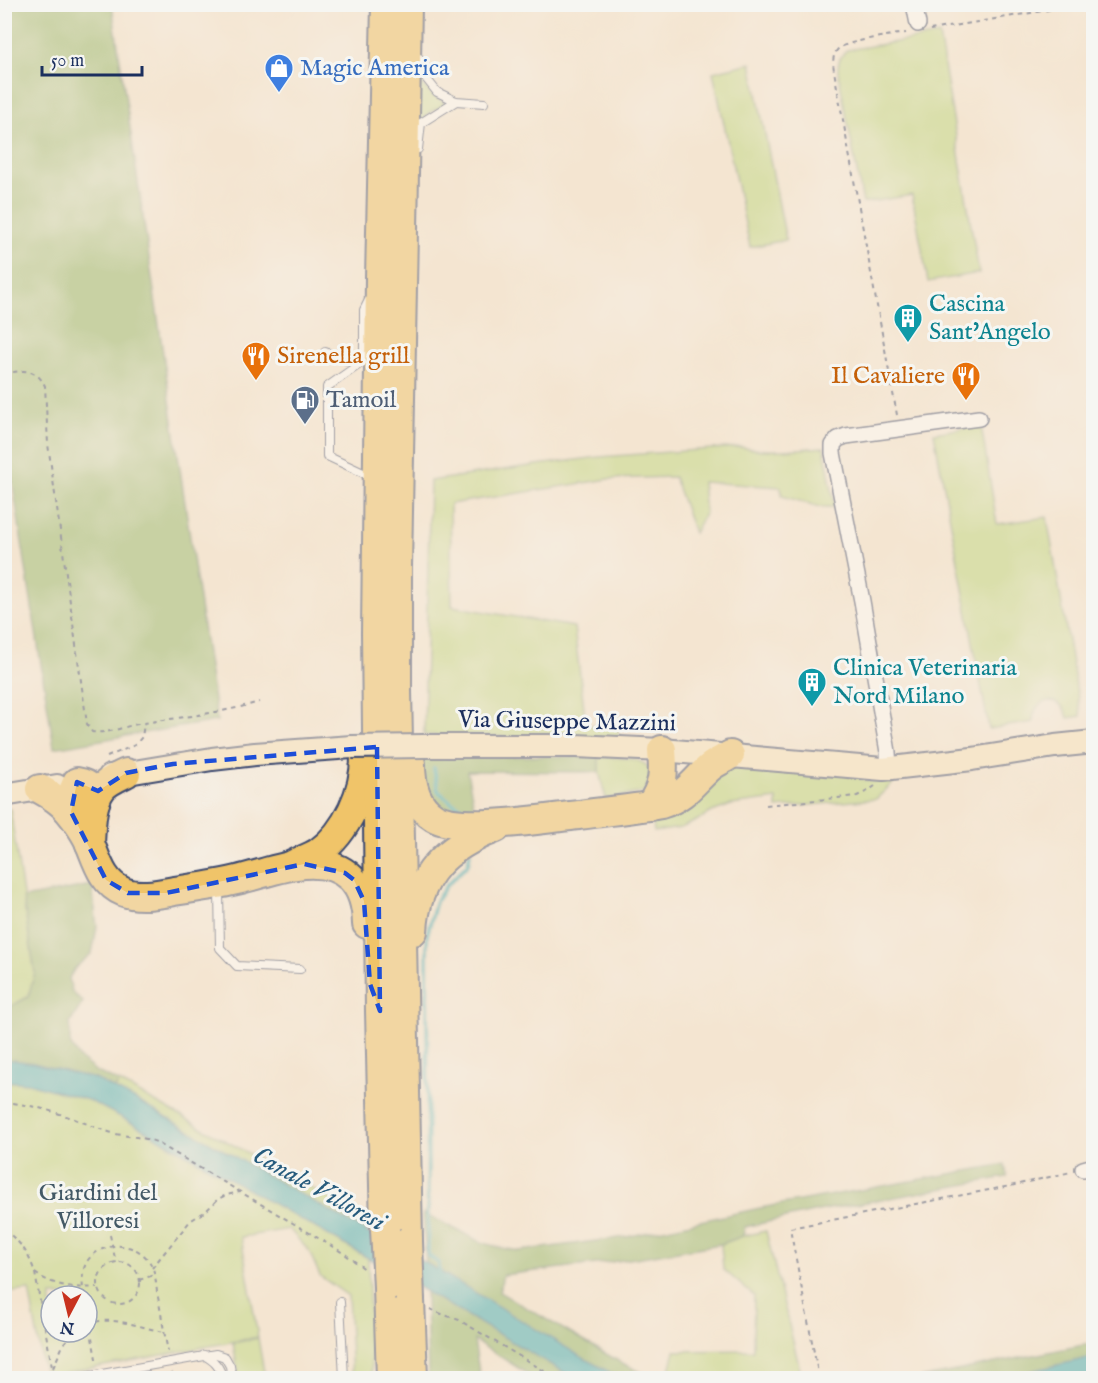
<svg xmlns="http://www.w3.org/2000/svg" width="1098" height="1383" font-family="'IM FELL English',serif">
<style>
.green{fill:#bad77d;stroke:#6a836e;stroke-width:1.5;fill-rule:evenodd}
.forest{fill:#93b86c;stroke:#577465;stroke-width:1.5}
.water{fill:#3bacb7;stroke:#2b6e8a;stroke-width:1.5}
.lines{fill:none;stroke-linecap:round;stroke-linejoin:round}
.stream{stroke:#3bacb7;stroke-width:4}
.lane-casing{stroke:#3c4a6f;stroke-width:10}
.street-casing{stroke:#3c4a6f;stroke-width:18}
.secondary-casing{stroke:#3c4a6f;stroke-width:26}
.highway-casing{stroke:#3c4a6f;stroke-width:32}
.path{stroke:#3c4a6f;stroke-width:2;stroke-dasharray:4.5 4.5;stroke-linecap:butt}
.lane{stroke:#fff;stroke-width:8}
.street{stroke:#fff;stroke-width:15}
.secondary{stroke:#f9e7c3;stroke-width:22}
.highway{stroke:#f0c469;stroke-width:28}
.secondary-bridge-casing{stroke:#3c4a6f;stroke-width:26;stroke-linecap:butt}
.highway-bridge-casing{stroke:#3c4a6f;stroke-width:32;stroke-linecap:butt}
.secondary-bridge{stroke:#f9e7c3;stroke-width:22}
.highway-bridge{stroke:#f0c469;stroke-width:28}
.marked{fill:none;stroke:#1d4ed8;stroke-width:4.5;stroke-dasharray:12 8;stroke-linejoin:round}
.labels{text-anchor:middle;dominant-baseline:central;stroke-width:6;stroke-linejoin:round;paint-order:stroke}
.shop-label{font-size:24px;fill:#366cbe;stroke:#f6f6f2;text-anchor:start}
.culture-label{font-size:24px;fill:#0d838f;stroke:#f6f6f2;text-anchor:start}
.food-label{font-size:24px;fill:#c56008;stroke:#f6f6f2;text-anchor:start}
.service-label{font-size:24px;fill:#4e5e75;stroke:#f6f6f2;text-anchor:start}
.street-label{font-size:24px;fill:#1b2f5e;stroke:#f6f6f2}
.park-label{font-size:24px;fill:#435966;stroke:#f6f6f2}
.water-label{font-size:26px;font-style:italic;fill:#265b7d;stroke:#f6f6f2}
</style>
<rect width="100%" height="100%" fill="#f6f6f2"/>
<filter id="ink" filterUnits="userSpaceOnUse"><feTurbulence type="fractalNoise" baseFrequency=".0167" numOctaves="2"/><feDisplacementMap in="SourceGraphic" scale="12" xChannelSelector="R" yChannelSelector="G"/><feConvolveMatrix kernelMatrix="1 2 1 2 8 2 1 2 1" color-interpolation-filters="sRGB"/></filter>
<filter id="wash" filterUnits="userSpaceOnUse"><feTurbulence type="fractalNoise" baseFrequency=".008" numOctaves="4" result="noise"/><feDisplacementMap in="SourceGraphic" scale="24" xChannelSelector="R" yChannelSelector="G"/><feGaussianBlur stdDeviation="1.35" result="paint"/><feColorMatrix in="noise" values="0 0 0 0 0 0 0 0 0 0 0 0 0 0 0 0 0 1.4 0 .05"/><feComposite in="paint" operator="in"/></filter>
<g filter="url(#wash)">
<rect width="100%" height="100%" fill="#f4e5d1"/>
<g class="green">
<path d="M939 35 979 273 928 282 912 195 863 203 838 72C838 62 839 57 847 50Z"/>
<polygon points="751,63 786,240 750,247 713,72"/>
<polygon points="419,80 430,93 445,103 444,105 430,112 418,125"/>
<path d="M981 425 997 524 1047 517 1081 716 1068 718C1062 693 1032 697 1033 722L989 729 934 433Z"/>
<path d="M741 447C768 453 797 449 824 447L835 507H820L782 496 781 487 702 482 705 513 694 533 674 477 609 479 450 504 452 606 574 627 586 725 618 727 619 739 424 735 430 481 537 465 599 457Z"/>
<path d="M599 757C617 758 641 755 652 771L645 792 606 799 599 772Z"/>
<polygon points="731,766 836,772 870,781 894,782 876,799 777,808 777,799 731,805 712,812 698,820 681,828 654,832 652,813"/>
<polygon points="10,809 35,973 28,997 5,1010 4,810"/>
<path d="M4 1081 28 1083 88 1100 123 1118 368 1258 372 1378H352L348 1296 320 1276 309 1251 289 1229 241 1237 258 1337 45 1377 29 1290 5 1293ZM51 1296H87V1332H51Z"/>
<polygon points="119,1082 366,1218 367,1232 115,1089"/>
<polygon points="766,1231 802,1378 668,1378 675,1351 753,1350 754,1296 723,1269 721,1244 743,1236"/>
<polygon points="258,1338 265,1378 239,1378 233,1343"/>
</g>
<g class="forest">
<path d="M4 5H112C146 244 183 482 217 721L54 748 5 434Z"/>
<polygon points="532,756 599,757 599,772 467,771 474,807 473,817 438,811 415,758"/>
<polygon points="92,885 97,927 92,953 75,968 69,978 72,992 83,1002 70,1023 70,1044 79,1058 97,1072 119,1082 115,1089 95,1079 33,1063 5,1059 4,1010 28,997 35,973 23,898"/>
<polygon points="1005,1164 1007,1177 818,1211 745,1227 743,1236 721,1244 605,1263 503,1275 499,1292 620,1362 653,1378 621,1378 585,1360 426,1263 423,1213 481,1242 501,1248 520,1251 626,1237 760,1208"/>
<polygon points="426,1292 574,1378 534,1378 474,1340 480,1378 428,1378"/>
<polygon points="1093,1343 1093,1357 1005,1377 997,1378 921,1378"/>
</g>
<g class="water">
<polygon points="5,1059 33,1063 95,1079 134,1099 367,1232 426,1263 585,1359 621,1378 574,1378 368,1258 123,1118 88,1100 28,1083 5,1081"/>
<polygon points="1093,1357 1093,1378 997,1378 1005,1377"/>
</g>
<g class="lines">
<g class="stream">
<polyline points="434,768 438,791 452,803 461,807 466,812"/>
<polyline points="439,1273 439,1263 428,1256 427,935 436,901 446,886 468,864 470,853"/>
</g>
</g>
</g>
<g filter="url(#ink)">
<g class="lines">
<g class="lane-casing">
<g id="lane">
<polyline points="419,58 421,72 437,92 456,101 484,103"/>
<polyline points="418,149 421,123 456,101"/>
<polyline points="370,298 364,310 364,361 327,387 327,456 372,477"/>
<polyline points="325,352 352,362 361,363"/>
<polyline points="219,891 220,948 237,966 300,969"/>
<polyline points="340,1302 344,1378"/>
<path d="M204 1355C214 1361 220 1366 222 1378"/>
<polyline points="79,1378 216,1354 225,1357 230,1366 232,1378"/>
</g>
</g>
<g class="street-casing">
<g id="street">
<polyline points="914,4 918,24"/>
<polyline points="889,768 888,752 862,601 833,453 833,445 838,439 846,436 979,418"/>
<polyline points="1083,1169 1094,1166"/>
</g>
</g>
<g class="secondary-casing">
<g id="secondary">
<polyline points="424,746 576,746 662,750 883,769 972,759 1055,746 1094,742"/>
<polyline points="110,776 212,759 255,754 352,747"/>
<polyline points="4,795 57,786"/>
</g>
</g>
<g class="highway-casing">
<g id="highway">
<polyline points="407,4 397,568 397,690 408,1241"/>
<path d="M411 764C411 784 416 806 434 817 460 833 547 818 579 815 607 811 634 809 661 804 685 797 692 783 710 767 716 762 724 759 730 755"/>
<path d="M40 789C51 795 61 801 69 811 76 819 87 835 91 846 98 864 104 884 124 892 139 898 158 894 174 891 195 888 216 885 237 880 259 875 281 866 304 864 346 861 366 884 367 924"/>
<path d="M650 806C664 786 664 774 662 750"/>
<path d="M71 812 72 794 77 782C89 784 95 789 95 802"/>
<path d="M90 844C91 827 91 802 102 788 108 781 118 777 126 773"/>
<path d="M294 864C302 860 311 857 319 852 347 832 365 791 365 757"/>
<path d="M413 931C416 874 446 847 496 828"/>
<polyline points="385,1229 380,1011 376,633 380,278 386,4"/>
<polyline points="388,1287 391,1378"/>
<polyline points="410,1300 413,1378"/>
</g>
</g>
<g class="path">
<polyline points="930,30 1084,4"/>
<path d="M4 374C22 370 36 367 45 386L48 444 87 724 92 732C109 734 122 727 138 724 179 717 219 714 259 702"/>
<path d="M897 415 834 71C833 63 832 55 838 49 846 41 893 35 906 33"/>
<polyline points="107,757 135,745 142,737 144,724"/>
<polyline points="766,805 857,796 868,791 875,786"/>
<path d="M4 1102C24 1104 42 1108 60 1114 77 1119 93 1127 109 1132 125 1137 141 1136 156 1142L345 1254 366 1270"/>
<path d="M4 1230C21 1242 29 1254 35 1273L54 1378"/>
<polyline points="110,1235 116,1263"/>
<circle cx="119" cy="1283" r="21"/>
<polyline points="152,1268 190,1221 206,1211 218,1199 226,1195 240,1192"/>
<path d="M35 1273C53 1286 75 1289 97 1287"/>
<polyline points="139,1280 154,1275"/>
<path d="M84 1296C82 1284 81 1270 88 1260 103 1241 135 1241 149 1261 155 1269 156 1282 157 1292 161 1312 164 1332 168 1352"/>
<polyline points="430,1309 439,1313 459,1320 556,1378"/>
<polyline points="87,1311 97,1364"/>
<path d="M87 1324C112 1315 139 1327 164 1332"/>
<polyline points="53,1368 64,1343 74,1332"/>
<polyline points="172,1372 173,1378"/>
<polyline points="819,1378 790,1228 1010,1186 1071,1172"/>
<polyline points="982,1378 1007,1374 1008,1378"/>
</g>
<use href="#lane" class="lane"/>
<use href="#street" class="street"/>
<use href="#secondary" class="secondary"/>
<use href="#highway" class="highway"/>
<g class="secondary-bridge-casing">
<polyline id="secondary-bridge" points="352,747 424,746"/>
</g>
<g class="highway-bridge-casing">
<g id="highway-bridge">
<polyline points="385,1229 388,1287"/>
<polyline points="408,1241 410,1300"/>
</g>
</g>
<use href="#secondary-bridge" class="secondary-bridge"/>
<use href="#highway-bridge" class="highway-bridge"/>
</g>
</g>
<path d="M0 0H1098V1383H0ZM377 747 380 1011 370 984 364 901 354 880 345 873 304 864 166 893H128L106 880 71 812 77 782 98 791 126 773 173 764Z" fill="#f4e5d1" fill-opacity=".55" fill-rule="evenodd"/>
<path class="marked" d="M377 747 380 1011 370 984 364 901 354 880 345 873 304 864 166 893H128L106 880 71 812 77 782 98 791 126 773 173 764Z"/>
<defs>
<g id="shop-pin" transform="scale(1.5)"><path d="M0 17L-7.5 6A9.5 9.5 0 1 1 7.5 6Z" fill="#3f7fe0" stroke="#f6f6f2"/><path d="M-5-2.5h2.3a2.7 3.5 0 0 1 5.4 0H5L5.5 6h-11ZM-1.5-2.5h3a1.5 2.3 0 0 0-3 0Z" fill="#fff"/></g>
<g id="building-pin" transform="scale(1.5)"><path d="M0 17L-7.5 6A9.5 9.5 0 1 1 7.5 6Z" fill="#0f9aa8" stroke="#f6f6f2"/><path d="M-4-6H4V6H1V3H-1V6H-4ZM-2.5-4.3h1.7v1.8h-1.7ZM.8-4.3h1.7v1.8H.8ZM-2.5-1h1.7V.8h-1.7ZM.8-1h1.7V.8H.8Z" fill="#fff"/></g>
<g id="restaurant-pin" transform="scale(1.5)"><path d="M0 17L-7.5 6A9.5 9.5 0 1 1 7.5 6Z" fill="#e8710a" stroke="#f6f6f2"/><path d="M-5-6h1v4h1v-4h1v4h1v-4h1v5L-1.5 .5V6h-2V.5L-5-1ZM5-6V6H3V1.5H1.5Q1.5-4 5-6Z" fill="#fff"/></g>
<g id="fuel-pin" transform="scale(1.5)"><path d="M0 17L-7.5 6A9.5 9.5 0 1 1 7.5 6Z" fill="#5c6f8a" stroke="#f6f6f2"/><path d="M-5.5-6h7V0h2V4h1.3V-2.5L3-4.5l.8-.8L6-3V5H2.5V1h-1V6h-7ZM-4.2-4.7v3.2H.2V-4.7Z" fill="#fff"/></g>
</defs>
<g fill-rule="evenodd">
<use href="#shop-pin" x="279" y="68"/>
<use href="#building-pin" x="908" y="318"/>
<use href="#restaurant-pin" x="256" y="356"/>
<use href="#restaurant-pin" x="966" y="376"/>
<use href="#fuel-pin" x="305" y="400"/>
<use href="#building-pin" x="812" y="682"/>
</g>
<g class="labels">
<g class="shop-label">
<text x="300" y="68">Magic America</text>
</g>
<g class="culture-label">
<text x="929" y="304">Cascina<tspan x="929" dy="28">Sant'Angelo</tspan></text>
<text x="833" y="668">Clinica Veterinaria<tspan x="833" dy="28">Nord Milano</tspan></text>
</g>
<g class="food-label">
<text x="277" y="356">Sirenella grill</text>
<text x="945" y="376" text-anchor="end">Il Cavaliere</text>
</g>
<g class="service-label">
<text x="326" y="400">Tamoil</text>
</g>
<g class="street-label">
<text transform="translate(567 722) rotate(1)">Via Giuseppe Mazzini</text>
</g>
<g class="park-label">
<text x="98" y="1193">Giardini del<tspan x="98" dy="28">Villoresi</tspan></text>
</g>
<g class="water-label">
<text transform="translate(319 1189) rotate(29)">Canale Villoresi</text>
</g>
</g>
<rect width="1098" height="1383" fill="none" stroke="#f6f6f2" stroke-width="24"/>
<g transform="translate(69 1314) rotate(187)"><circle r="28" fill="#f6f6f2" stroke="#9ea6b7" stroke-width="1.5"/>
<path d="M0-4.5L10 22L0 15L-10 22Z" fill="#c8321e"/>
<text y="-9" font-size="16" font-weight="bold" text-anchor="middle" fill="#1b2f5e">N</text>
</g>
<path d="M42 66v9h100v-9" fill="none" stroke="#1b2f5e" stroke-width="3"/>
<text x="51" y="66" font-size="18" fill="#1b2f5e" stroke="#f6f6f2" stroke-width="4.5" paint-order="stroke">50 m</text>
</svg>
